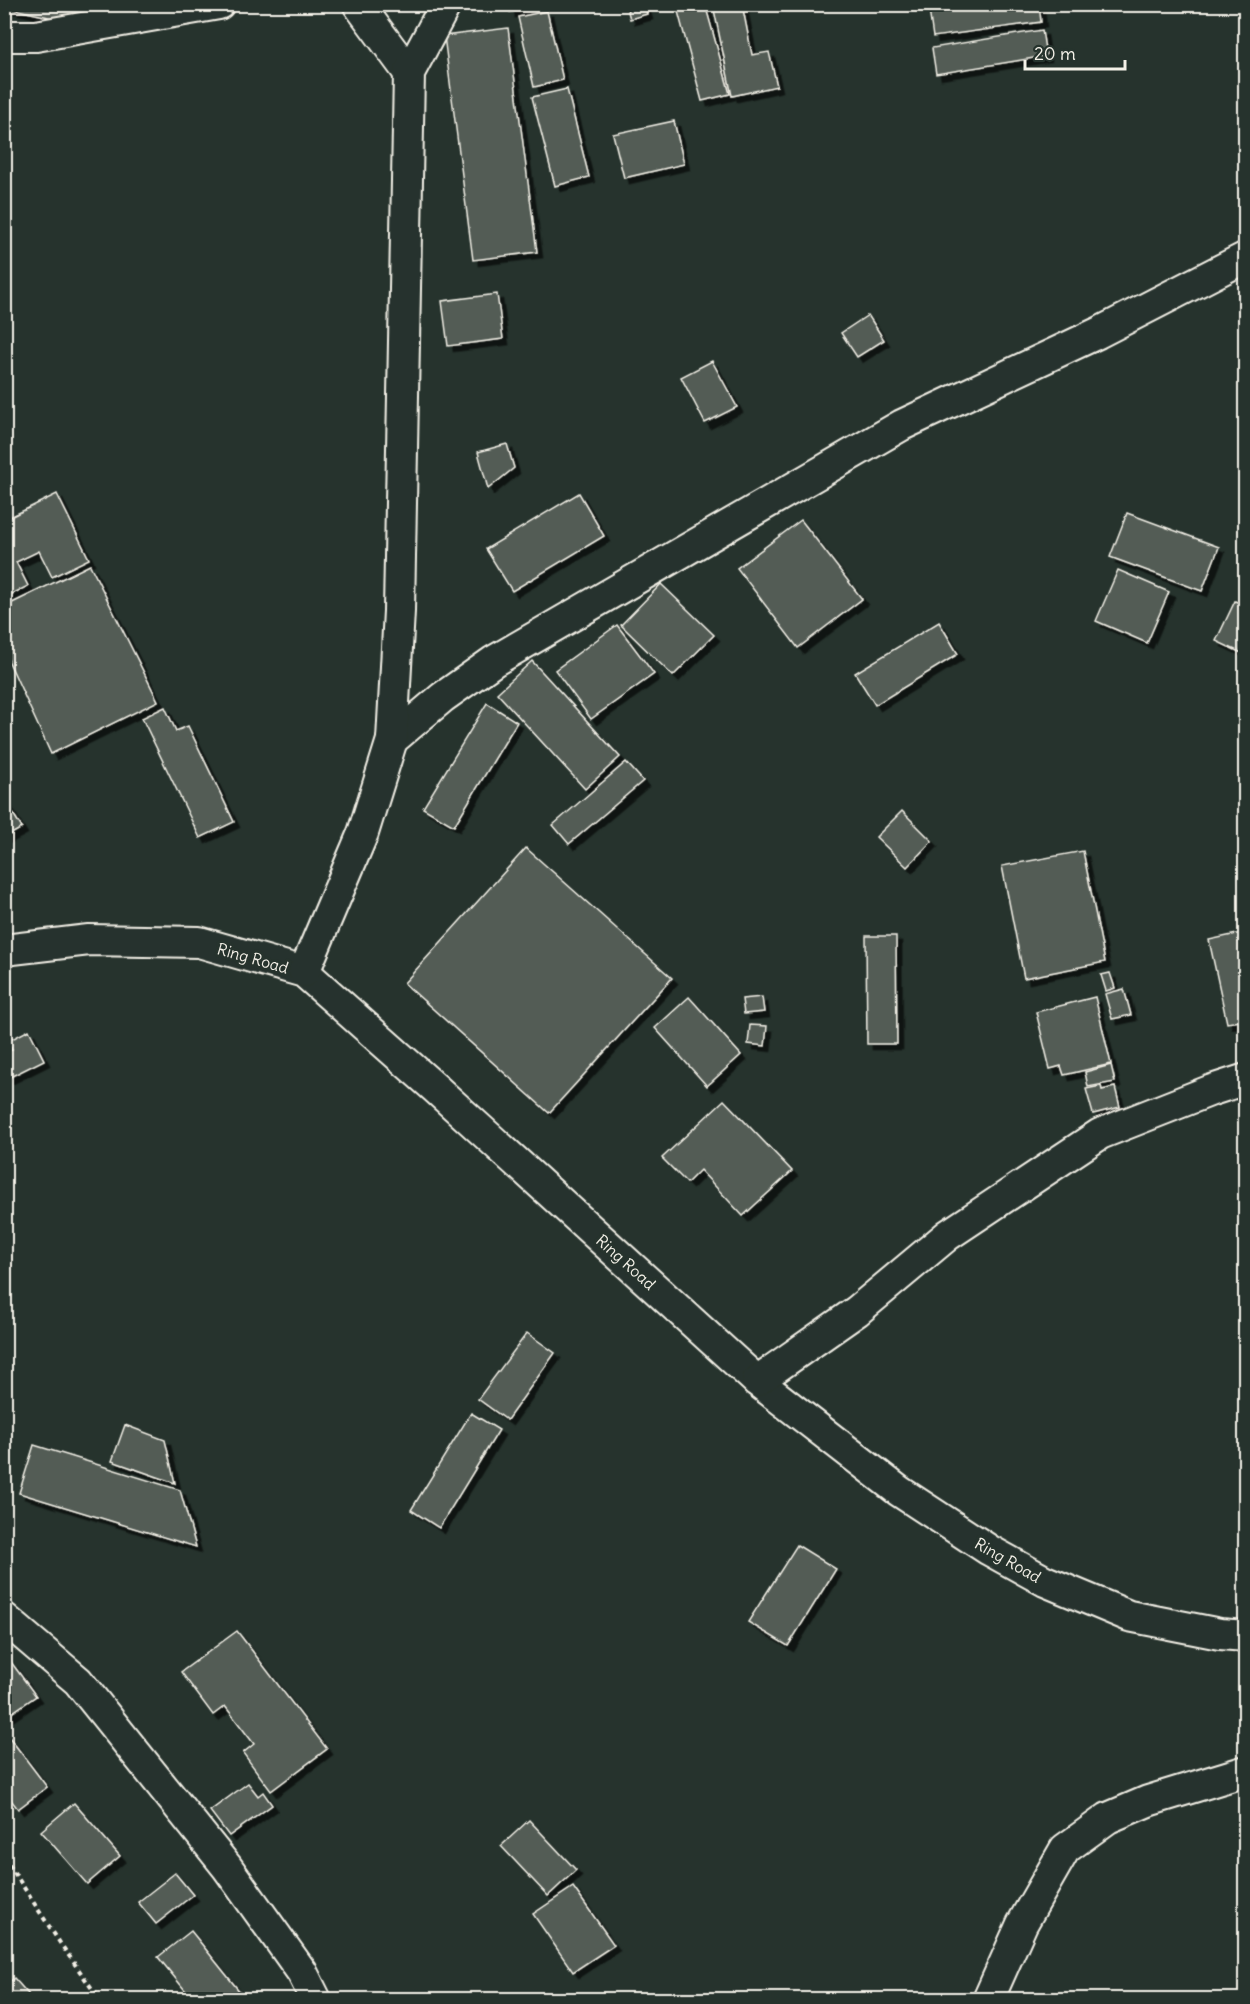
<svg xmlns="http://www.w3.org/2000/svg" width="1250" height="2004" font-family="Delius,sans-serif">
<style>
.building{fill:#525c55;stroke:#f4f1e8;stroke-width:1.5;filter:url(#shadow)}
.lines{fill:none;stroke-linecap:round;stroke-linejoin:round}
.street-casing{stroke:#f4f1e8;stroke-width:34}
.path{stroke:#f4f1e8;stroke-width:4;stroke-dasharray:4.5 4.5;stroke-linecap:butt}
.street{stroke:#26332d;stroke-width:30}
.labels{text-anchor:middle;dominant-baseline:central;stroke-width:6;stroke-linejoin:round;paint-order:stroke}
.street-label{font-size:16px;fill:#f4f1e8;stroke:#26332d}
</style>
<defs>
<filter id="shadow"><feDropShadow dx="5.5" dy="5.5" stdDeviation="0" flood-color="#0009"/></filter>
</defs>
<rect width="100%" height="100%" fill="#26332d"/>
<filter id="ink" filterUnits="userSpaceOnUse"><feTurbulence type="fractalNoise" baseFrequency=".0167" numOctaves="2"/><feDisplacementMap in="SourceGraphic" scale="12" xChannelSelector="R" yChannelSelector="G"/><feConvolveMatrix kernelMatrix="1 2 1 2 8 2 1 2 1" color-interpolation-filters="sRGB"/></filter>
<g filter="url(#ink)">
<g class="building">
<polygon points="12,4 94,4 96,7 62,20 9,8"/>
<polygon points="509,4 547,4 510,12"/>
<polygon points="626,4 644,4 647,14 630,19"/>
<polygon points="676,4 705,4 730,94 702,101"/>
<polygon points="742,4 752,55 769,52 777,86 732,96 713,5"/>
<polygon points="968,4 1039,4 1041,22 933,37 929,10"/>
<polygon points="547,11 563,80 534,87 518,17"/>
<polygon points="508,28 537,252 473,260 444,36"/>
<polygon points="1042,30 1046,56 936,74 932,48"/>
<polygon points="567,89 589,177 555,186 532,97"/>
<polygon points="674,121 684,164 624,178 613,134"/>
<polygon points="497,294 503,339 448,346 442,301"/>
<polygon points="868,315 884,340 857,357 841,333"/>
<polygon points="712,361 737,407 705,423 681,377"/>
<polygon points="507,444 514,468 488,489 478,452"/>
<polygon points="579,493 604,536 512,591 486,549"/>
<polygon points="57,494 89,559 52,577 39,551 16,562 28,586 4,598 4,520"/>
<polygon points="1127,513 1219,547 1202,591 1110,557"/>
<polygon points="801,520 862,599 798,648 737,568"/>
<polygon points="90,565 158,701 51,754 4,651 4,607"/>
<polygon points="1118,570 1169,592 1147,643 1096,621"/>
<polygon points="661,584 714,635 673,676 621,625"/>
<polygon points="1235,601 1246,606 1246,655 1216,641"/>
<polygon points="939,622 958,654 875,705 855,673"/>
<polygon points="617,625 654,674 591,719 555,670"/>
<polygon points="532,661 620,757 585,789 497,693"/>
<polygon points="487,703 517,722 454,826 423,808"/>
<polygon points="165,707 176,731 188,726 234,822 200,838 142,718"/>
<polygon points="626,762 643,781 569,844 553,825"/>
<polygon points="4,799 22,828 4,838"/>
<polygon points="902,811 932,841 907,867 876,837"/>
<polygon points="526,848 672,978 549,1113 404,983"/>
<polygon points="1083,851 1105,962 1024,978 1002,866"/>
<polygon points="1246,932 1246,1020 1227,1023 1209,940"/>
<polygon points="866,936 896,936 897,1044 867,1044"/>
<polygon points="1110,973 1115,988 1106,991 1101,975"/>
<polygon points="1124,989 1131,1015 1112,1019 1105,994"/>
<polygon points="689,997 741,1055 707,1086 655,1028"/>
<polygon points="762,997 764,1012 744,1014 742,999"/>
<polygon points="1095,997 1111,1064 1064,1075 1061,1066 1050,1069 1036,1012"/>
<polygon points="750,1025 767,1026 765,1046 748,1044"/>
<polygon points="29,1030 44,1060 8,1078 4,1070 4,1053 12,1050 8,1041"/>
<polygon points="1111,1065 1115,1082 1088,1087 1085,1072"/>
<polygon points="1101,1086 1102,1090 1115,1087 1120,1107 1093,1114 1086,1089"/>
<polygon points="724,1100 792,1171 743,1216 700,1170 687,1183 662,1158"/>
<polygon points="527,1333 555,1353 507,1420 478,1399"/>
<polygon points="471,1413 499,1430 439,1528 411,1510"/>
<polygon points="125,1425 165,1440 175,1483 112,1461"/>
<polygon points="34,1445 180,1490 196,1547 19,1493"/>
<polygon points="797,1545 836,1569 788,1646 748,1622"/>
<polygon points="237,1631 327,1749 271,1791 243,1753 254,1744 225,1706 213,1715 181,1672"/>
<polygon points="11,1662 36,1696 4,1718 4,1667"/>
<polygon points="6,1733 47,1787 18,1809 4,1791 4,1734"/>
<polygon points="248,1783 258,1796 263,1792 272,1805 229,1836 210,1811"/>
<polygon points="74,1803 120,1856 87,1884 41,1831"/>
<polygon points="529,1820 576,1870 548,1896 501,1846"/>
<polygon points="175,1873 193,1895 156,1924 138,1902"/>
<polygon points="573,1887 614,1945 573,1972 533,1914"/>
<polygon points="191,1931 240,1992 230,2000 193,2000 158,1957"/>
<polygon points="14,1978 29,1995 25,2000 4,2000 4,1987"/>
</g>
<g class="lines">
<g class="street-casing">
<g id="street">
<polyline points="358,4 409,73"/>
<polyline points="4,36 36,36 219,4"/>
<polyline points="392,740 443,697 494,661 902,425 1098,333 1246,257"/>
<polyline points="4,950 89,940 199,942 304,972 435,1088 757,1381 899,1491 989,1550 1045,1581 1129,1616 1220,1634 1246,1636"/>
<polyline points="304,972 363,833 392,740 399,611 409,73 446,4"/>
<polyline points="757,1381 857,1311 948,1235 1100,1134 1212,1090 1246,1079"/>
<polyline points="4,1618 78,1681 227,1867 302,1972 316,2000"/>
<polyline points="988,2000 1022,1924 1065,1849 1108,1818 1148,1801 1246,1771"/>
</g>
</g>
<polyline class="path" points="4,1857 60,1943 100,2000"/>
<use href="#street" class="street"/>
</g>
</g>
<g class="labels">
<g class="street-label">
<text transform="translate(253 958) rotate(16)">Ring Road</text>
<text transform="translate(626 1262) rotate(42)">Ring Road</text>
<text transform="translate(1008 1560) rotate(30)">Ring Road</text>
</g>
</g>
<rect width="1250" height="2004" fill="none" stroke="#26332d" stroke-width="24"/>
<rect x="12" y="12" width="1226" height="1980" fill="none" stroke="#f4f1e8" stroke-width="2" filter="url(#ink)"/>
<path d="M1025 60v9h100v-9" fill="none" stroke="#f4f1e8" stroke-width="3"/>
<text x="1034" y="60" font-size="18" fill="#f4f1e8" stroke="#26332d" stroke-width="4.5" paint-order="stroke">20 m</text>
</svg>
